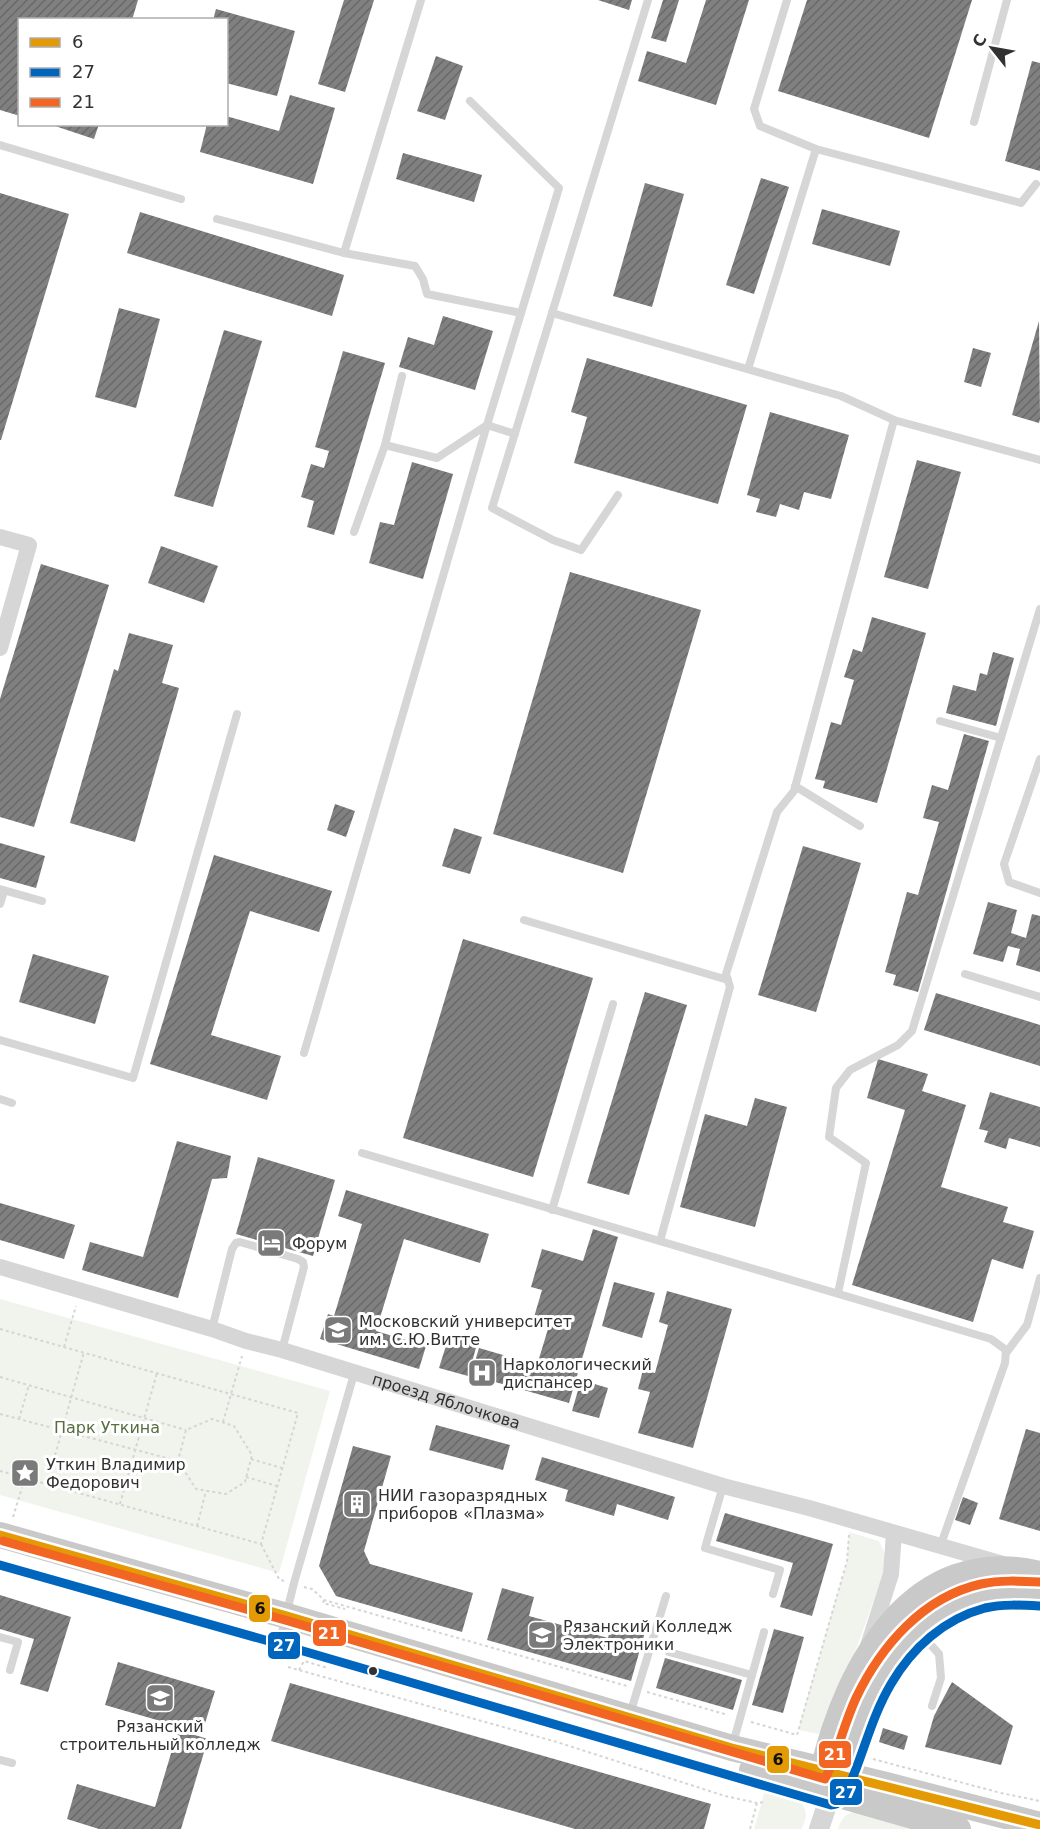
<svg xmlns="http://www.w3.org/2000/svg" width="1040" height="1829" font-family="'DejaVu Sans',sans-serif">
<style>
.green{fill:#f1f4ed}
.building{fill:url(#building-hatch)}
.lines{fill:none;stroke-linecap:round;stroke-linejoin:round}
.path{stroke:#d5d5d5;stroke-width:2;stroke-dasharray:3 3;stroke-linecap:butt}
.service{stroke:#d6d6d6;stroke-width:8}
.minor{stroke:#d6d6d6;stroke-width:16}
.tertiary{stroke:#d6d6d6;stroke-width:20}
.primary{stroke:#c9c9c9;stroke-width:26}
.bus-1-casing{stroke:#fff;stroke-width:14}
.bus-2-casing{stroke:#fff;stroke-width:14}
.bus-3-casing{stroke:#fff;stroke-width:14}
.bus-1{stroke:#e39a05;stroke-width:9}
.bus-2{stroke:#0065bd;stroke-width:9}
.bus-3{stroke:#f26522;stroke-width:9}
.bus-dot{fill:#323232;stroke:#fff;stroke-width:2}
.labels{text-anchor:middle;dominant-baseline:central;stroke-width:6;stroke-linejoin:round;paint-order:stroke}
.poi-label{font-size:16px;fill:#323232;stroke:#fff;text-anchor:start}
.street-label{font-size:16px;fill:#323232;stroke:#fff}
.park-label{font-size:16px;fill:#566e40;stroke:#fff}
.line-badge{stroke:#fff;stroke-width:2}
.badge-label{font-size:16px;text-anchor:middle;font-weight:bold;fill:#fff}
.pale-badge-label{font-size:16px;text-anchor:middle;font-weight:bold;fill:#111}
</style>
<defs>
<pattern id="building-hatch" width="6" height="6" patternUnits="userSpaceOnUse" patternTransform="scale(1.5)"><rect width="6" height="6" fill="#808080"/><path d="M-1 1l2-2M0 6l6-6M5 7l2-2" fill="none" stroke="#696969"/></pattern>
</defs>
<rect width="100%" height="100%" fill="#fff"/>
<g class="green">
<polygon points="0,1299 330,1391 279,1573 0,1495"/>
<polygon points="849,1532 879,1541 888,1561 829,1724 819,1734 798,1730 847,1561"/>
<path d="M767 1784C782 1788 804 1795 806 1815 806 1819 803 1825 802 1829H754Z"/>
<path d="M864 1811 917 1829H838C843 1814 848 1812 864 1811Z"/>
</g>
<g class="building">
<polygon points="0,0 138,0 132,20 20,20 20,116 0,110"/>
<polygon points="344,0 374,0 345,92 318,84"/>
<polygon points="598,0 632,0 629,10"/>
<polygon points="663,0 679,0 666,42 651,38"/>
<polygon points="706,0 749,0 716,105 638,81 647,51 686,63"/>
<polygon points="807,0 972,0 929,138 778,91"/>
<polygon points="216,9 295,31 277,96 226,83 226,20 213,20"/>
<polygon points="436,56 463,66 445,120 417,111"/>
<polygon points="1032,61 1040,63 1040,171 1005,161"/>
<polygon points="290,95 335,108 313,184 200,152 207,124 226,124 226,116 279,131"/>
<polygon points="49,124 99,124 94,139"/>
<polygon points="403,153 482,175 474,202 396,179"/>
<polygon points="761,178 789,187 754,294 726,285"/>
<polygon points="645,183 684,194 652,307 613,296"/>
<polygon points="0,193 69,214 1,440 0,440"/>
<polygon points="822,209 900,231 890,266 812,244"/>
<polygon points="140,212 344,275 332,316 127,253"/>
<polygon points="119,308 160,319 136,408 95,397"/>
<polygon points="443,316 493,331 475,390 399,367 408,337 434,345"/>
<polygon points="1039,321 1040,419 1039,423 1012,415"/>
<polygon points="224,330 262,341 213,507 174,496"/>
<polygon points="973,348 991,353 981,387 964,382"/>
<polygon points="343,351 385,363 334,535 307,527 314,501 301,497 311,464 324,468 329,451 315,447"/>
<polygon points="587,358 747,405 718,504 574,463 587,417 571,412"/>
<polygon points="770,412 849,435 831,499 804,492 799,510 780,504 776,517 756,512 760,499 747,495"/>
<polygon points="917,460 961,472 928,589 884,577"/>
<polygon points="412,462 453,474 423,579 369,563 380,522 394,525"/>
<polygon points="161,546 218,566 204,603 148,583"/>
<polygon points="41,564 109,585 34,827 0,817 0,699"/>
<polygon points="570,572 701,610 623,873 493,834"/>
<polygon points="872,617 926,633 877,803 823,788 825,781 815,779 831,722 841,725 854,680 844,677 853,649 862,652"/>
<polygon points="129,633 173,645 162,683 179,688 135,842 70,823 114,669 118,671"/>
<polygon points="993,652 1014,658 996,726 946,713 953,685 976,691 980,673 987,675"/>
<polygon points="964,734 989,741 918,992 893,985 896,975 885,972 907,892 918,895 939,822 923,818 932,785 948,790"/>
<polygon points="335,804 355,811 346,837 327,830"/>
<polygon points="454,828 482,837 470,874 442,866"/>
<polygon points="0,843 45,856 36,888 0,878"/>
<polygon points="803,846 861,863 816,1012 758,995"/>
<polygon points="214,855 332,891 319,932 250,911 211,1035 281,1056 267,1100 150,1064"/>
<polygon points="988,902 1017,910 1011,933 1026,938 1032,914 1040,916 1040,972 1016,965 1020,949 1008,946 1003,962 973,954"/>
<polygon points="463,939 593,978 533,1177 403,1138"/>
<polygon points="33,954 109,976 95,1024 19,1002"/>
<polygon points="645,992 687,1005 629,1195 587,1183"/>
<polygon points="936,993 1040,1025 1040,1066 924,1030"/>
<polygon points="878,1059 928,1074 922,1091 966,1105 941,1187 1008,1207 1003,1222 1034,1231 1023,1269 992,1259 973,1322 852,1285 905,1110 867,1098"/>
<polygon points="990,1092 1040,1107 1040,1147 1009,1138 1006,1149 984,1142 988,1131 979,1129"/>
<polygon points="755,1098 787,1107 755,1227 680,1207 705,1114 747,1126"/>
<polygon points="177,1141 231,1156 227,1178 212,1179 178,1298 82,1270 90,1242 143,1257"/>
<polygon points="258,1157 335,1180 313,1256 236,1234"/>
<polygon points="346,1190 489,1234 480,1263 404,1239 376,1331 426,1346 419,1369 320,1339 328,1314 334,1316 362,1224 338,1216"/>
<polygon points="0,1203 75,1225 64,1259 0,1240"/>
<polygon points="593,1229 618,1237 569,1403 471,1375 479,1348 537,1365 548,1329 532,1324 542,1290 531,1287 542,1249 583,1261"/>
<polygon points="614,1282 655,1293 642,1338 602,1326"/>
<polygon points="667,1291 732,1309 693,1448 638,1433 650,1392 638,1389 643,1370 655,1373 668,1325 659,1322"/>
<polygon points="449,1336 477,1344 468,1376 439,1368"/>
<polygon points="581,1380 608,1388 599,1418 572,1411"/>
<polygon points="436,1425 510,1445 503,1470 429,1450"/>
<polygon points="1026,1429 1040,1433 1040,1531 999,1519"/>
<polygon points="353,1446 391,1456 364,1551 370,1564 473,1593 462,1632 336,1596 319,1566"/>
<polygon points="542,1457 675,1497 668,1520 617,1504 614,1516 565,1501 568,1490 535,1480"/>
<polygon points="963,1497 978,1503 970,1525 955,1520"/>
<polygon points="725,1513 833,1544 812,1616 780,1607 793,1563 716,1541"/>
<polygon points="502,1588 534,1597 529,1616 608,1638 612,1622 645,1632 631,1681 487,1640"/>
<polygon points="0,1595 71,1617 48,1692 20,1684 34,1639 0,1629"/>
<polygon points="774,1629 804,1637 783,1713 752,1705"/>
<polygon points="665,1658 742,1680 733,1710 656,1688"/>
<polygon points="118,1662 215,1691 202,1733 105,1705"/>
<polygon points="952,1682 1013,1726 1001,1765 925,1747 934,1716"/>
<polygon points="290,1683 711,1804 704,1829 575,1829 271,1741"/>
<polygon points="883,1728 908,1736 904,1750 879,1742"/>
<polygon points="178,1730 208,1739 181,1829 99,1829 67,1819 77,1784 155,1807"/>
</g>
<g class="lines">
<g class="path">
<polyline points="0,1329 298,1413 261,1544 0,1471"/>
<polyline points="64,1347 76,1306"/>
<polyline points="0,1377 186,1430"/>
<polyline points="0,1414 178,1461 196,1489 226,1494 245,1482 252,1455 234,1426 212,1419 186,1430 178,1461"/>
<polyline points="19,1419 29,1385"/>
<polyline points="223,1422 242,1356"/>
<polyline points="251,1459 282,1468"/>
<polyline points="246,1477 277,1486"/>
<polyline points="47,1484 84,1352"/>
<polyline points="120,1504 157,1373"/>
<polyline points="13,1517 25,1478"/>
<polyline points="197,1526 206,1491"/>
<polyline points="261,1544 279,1579 284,1581"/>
<polyline points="304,1587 312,1589 324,1600 627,1686"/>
<polyline points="324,1600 323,1603 345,1609"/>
<polyline points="288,1667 557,1742 725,1796 757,1803"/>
<polyline points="299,1670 304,1661 328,1668"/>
<polyline points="647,1692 728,1715"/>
<polyline points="751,1722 797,1735 847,1561 849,1535"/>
<polyline points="873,1759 1001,1793 1040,1801"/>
<polyline points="750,1829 757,1803 765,1802"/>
</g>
<g class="service">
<polyline points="648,0 552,313 841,396 894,420"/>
<polyline points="974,122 1007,0"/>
<polyline points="0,145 181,199"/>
<polyline points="816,149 1021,203 1036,184"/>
<polyline points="217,219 344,253 415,266 423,279 427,294 521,313"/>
<polyline points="344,253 421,0"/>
<polyline points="552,313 492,508 553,540 581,550 618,495"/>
<polyline points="748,369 816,149 760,126 754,109 787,0"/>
<polyline points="402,376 385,445 437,458 487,425 559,188 470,101"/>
<polyline points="354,532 385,445"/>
<polyline points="940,721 1001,738"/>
<polyline points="1040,759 1004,864 1009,882 1040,893"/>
<polyline points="795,786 860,826"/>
<polyline points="0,889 42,901"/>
<polyline points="0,904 4,891"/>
<polyline points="524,920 728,980"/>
<polyline points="965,974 1040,997"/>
<polyline points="0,1040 133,1078 237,714"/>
<polyline points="304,1053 487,425 515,434"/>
<polyline points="0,1099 12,1103"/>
<polyline points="362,1153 991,1339 1006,1350 1005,1363 940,1547"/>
<polyline points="552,1210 613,1004"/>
<polyline points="660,1241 730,987 726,974 777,812 794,791 894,420 1040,460"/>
<polyline points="838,1293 866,1163 829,1137 836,1088 850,1070 898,1045 912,1031 1040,609"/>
<polyline points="212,1329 232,1249 236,1243 240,1242 298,1259 303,1262 304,1267 282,1350"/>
<polyline points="1006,1353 1027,1325 1040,1278"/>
<polyline points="723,1486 705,1548 780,1570 773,1594"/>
<polyline points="282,1632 294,1583 354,1374"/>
<polyline points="921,1634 939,1654 941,1678 932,1706"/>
<polyline points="0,1637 18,1642 10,1670"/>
<polyline points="669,1652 752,1675"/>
<polyline points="630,1714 666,1596"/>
<polyline points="732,1747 764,1632"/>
<polyline points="0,1760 12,1763"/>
</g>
<g class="minor">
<polyline points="0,537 29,545 0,648"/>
<path id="s1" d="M0 1267 212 1329 246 1341 282 1350 723 1486 809 1508 1003 1564"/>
<polyline points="868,1646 891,1574 894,1533"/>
</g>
<polyline class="tertiary" points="819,1829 831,1793"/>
<g class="primary">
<polyline points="0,1535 287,1616 732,1748 886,1785 1040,1825"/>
<polyline points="752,1770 958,1829"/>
<path d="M823 1770C847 1667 913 1543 1040 1574"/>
<path d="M834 1787C849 1761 854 1730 868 1702 902 1631 958 1583 1040 1594"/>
</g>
<g class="bus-1-casing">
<polyline id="bus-1" points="0,1535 287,1616 732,1748 1040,1825"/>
</g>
<g class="bus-2-casing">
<path id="bus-2" d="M0 1565 279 1644 831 1805C835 1804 836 1805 839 1802 847 1794 852 1779 856 1769 867 1740 875 1711 891 1684 912 1648 944 1619 985 1608 1003 1604 1021 1605 1039 1606"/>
</g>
<g class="bus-3-casing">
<path id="bus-3" d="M3 1541 285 1620 825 1779C838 1752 844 1724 856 1698 881 1646 923 1597 981 1584 1000 1580 1020 1581 1040 1582"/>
</g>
<use href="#bus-1" class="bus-1"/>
<use href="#bus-2" class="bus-2"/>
<use href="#bus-3" class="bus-3"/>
</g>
<defs>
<g id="hotel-square" transform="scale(1.5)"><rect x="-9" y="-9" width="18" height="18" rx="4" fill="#7a7a7a" stroke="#fff"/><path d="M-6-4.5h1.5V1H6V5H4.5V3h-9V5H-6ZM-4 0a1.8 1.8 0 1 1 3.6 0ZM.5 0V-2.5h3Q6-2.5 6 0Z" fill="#fff"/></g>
<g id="university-square" transform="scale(1.5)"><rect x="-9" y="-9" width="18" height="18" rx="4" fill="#7a7a7a" stroke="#fff"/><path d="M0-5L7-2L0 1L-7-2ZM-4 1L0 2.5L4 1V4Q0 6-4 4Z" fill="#fff"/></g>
<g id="hospital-square" transform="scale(1.5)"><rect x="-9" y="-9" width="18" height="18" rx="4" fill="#7a7a7a" stroke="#fff"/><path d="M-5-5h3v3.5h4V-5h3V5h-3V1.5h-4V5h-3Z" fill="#fff"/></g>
<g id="sight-square" transform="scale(1.5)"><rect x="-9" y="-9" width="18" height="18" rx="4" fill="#7a7a7a" stroke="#fff"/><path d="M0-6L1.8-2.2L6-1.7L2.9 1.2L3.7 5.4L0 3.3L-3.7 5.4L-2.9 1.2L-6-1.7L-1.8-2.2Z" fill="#fff"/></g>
<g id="building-square" transform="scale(1.5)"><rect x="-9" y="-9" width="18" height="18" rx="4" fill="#7a7a7a" stroke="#fff"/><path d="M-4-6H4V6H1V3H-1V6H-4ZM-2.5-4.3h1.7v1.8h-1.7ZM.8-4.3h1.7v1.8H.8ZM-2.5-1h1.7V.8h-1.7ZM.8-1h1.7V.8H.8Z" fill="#fff"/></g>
</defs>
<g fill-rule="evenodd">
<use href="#hotel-square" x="271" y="1243"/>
<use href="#university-square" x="338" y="1330"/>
<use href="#hospital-square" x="482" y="1373"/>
<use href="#sight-square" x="25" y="1473"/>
<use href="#building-square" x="357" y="1504"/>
<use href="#university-square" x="542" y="1635"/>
<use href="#university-square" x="160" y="1698"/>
</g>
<circle class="bus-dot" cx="373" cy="1671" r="5"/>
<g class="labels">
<g class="poi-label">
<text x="292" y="1243">Форум</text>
<text x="359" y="1321">Московский университет<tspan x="359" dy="18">им. С.Ю.Витте</tspan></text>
<text x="503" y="1364">Наркологический<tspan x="503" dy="18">диспансер</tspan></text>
<text x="46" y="1464">Уткин Владимир<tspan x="46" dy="18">Федорович</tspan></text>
<text x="378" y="1495">НИИ газоразрядных<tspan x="378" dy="18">приборов «Плазма»</tspan></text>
<text x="563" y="1626">Рязанский Колледж<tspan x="563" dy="18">Электроники</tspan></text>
<text x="160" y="1726" text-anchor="middle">Рязанский<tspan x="160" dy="18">строительный колледж</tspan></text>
</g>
<g class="street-label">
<text stroke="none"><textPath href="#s1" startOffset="466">проезд Яблочкова</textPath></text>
</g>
<g class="park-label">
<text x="107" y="1427">Парк Уткина</text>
</g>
</g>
<g class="line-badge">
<rect x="248" y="1594" width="23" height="29" rx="6" fill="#e39a05"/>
<rect x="312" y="1619" width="35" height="28" rx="6" fill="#f26522"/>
<rect x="267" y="1631" width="34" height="29" rx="6" fill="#0065bd"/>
<rect x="818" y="1740" width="34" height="29" rx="6" fill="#f26522"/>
<rect x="766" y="1745" width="24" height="29" rx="6" fill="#e39a05"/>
<rect x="829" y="1778" width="34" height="28" rx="6" fill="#0065bd"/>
</g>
<g class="badge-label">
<text x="329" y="1639">21</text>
<text x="284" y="1651">27</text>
<text x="835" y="1760">21</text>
<text x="846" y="1798">27</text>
</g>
<g class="pale-badge-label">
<text x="260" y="1614">6</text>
<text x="778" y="1765">6</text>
</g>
<rect x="18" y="18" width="210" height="108" fill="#ffffff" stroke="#adadad" stroke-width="1.5"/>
<rect x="30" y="38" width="30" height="9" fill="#e39a05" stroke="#adadad" stroke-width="1.5"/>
<text x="72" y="48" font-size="18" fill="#323232">6</text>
<rect x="30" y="68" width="30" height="9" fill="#0065bd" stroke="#adadad" stroke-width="1.5"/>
<text x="72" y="78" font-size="18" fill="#323232">27</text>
<rect x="30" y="98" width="30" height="9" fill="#f26522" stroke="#adadad" stroke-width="1.5"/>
<text x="72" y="108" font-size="18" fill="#323232">21</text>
<g transform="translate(992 48) rotate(301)" stroke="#ffffff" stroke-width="4.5" paint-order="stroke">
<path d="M0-4.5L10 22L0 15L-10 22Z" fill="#323232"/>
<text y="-9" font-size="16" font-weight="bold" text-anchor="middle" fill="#323232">С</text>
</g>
</svg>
